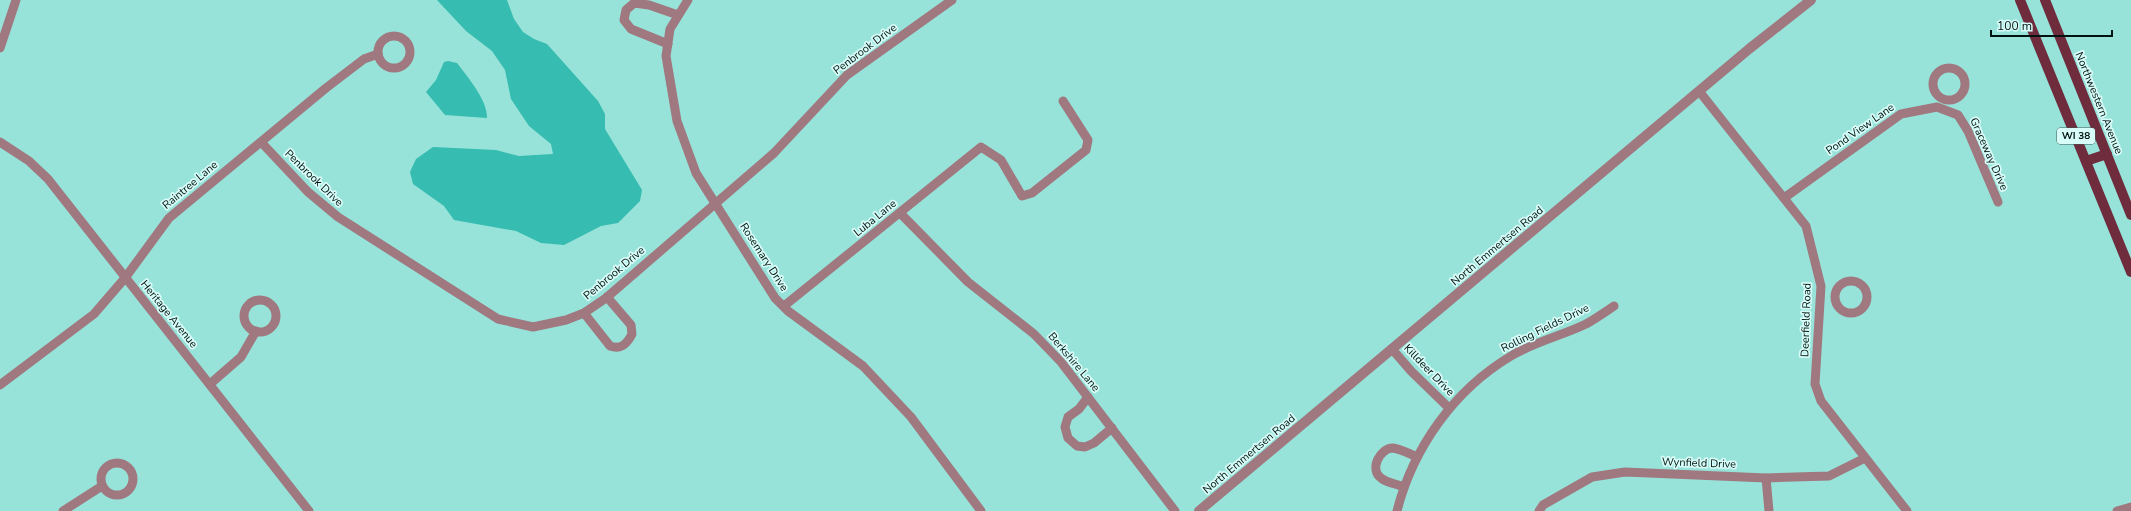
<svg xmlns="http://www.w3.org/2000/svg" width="2131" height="511" font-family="'Nunito Sans',sans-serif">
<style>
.water{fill:#36bcb0}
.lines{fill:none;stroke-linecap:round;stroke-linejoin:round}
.minor{stroke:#a0787f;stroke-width:9}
.tertiary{stroke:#a0787f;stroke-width:10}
.primary{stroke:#6f2c3d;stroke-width:10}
.labels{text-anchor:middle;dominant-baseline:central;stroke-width:3.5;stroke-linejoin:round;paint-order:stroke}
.shield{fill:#d8fcf7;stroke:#415956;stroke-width:1}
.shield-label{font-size:10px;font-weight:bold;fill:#001311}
.street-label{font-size:11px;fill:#001311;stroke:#d8fcf7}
</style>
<rect width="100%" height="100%" fill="#97e3da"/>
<g class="water">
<polygon points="437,0 507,0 514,19 523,32 534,39 547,44 598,101 605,114 605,129 642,190 640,201 618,223 601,226 564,245 541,243 516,231 454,220 444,206 413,184 410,172 416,159 433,147 496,150 519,156 553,154 551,144 529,126 511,99 505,70 492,51 466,31"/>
<path d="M448 61 457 63C467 76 488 101 487 118L445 115 426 92 436 80 444 62Z"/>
</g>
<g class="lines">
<g class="minor">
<polyline points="688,0 670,29 666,56 677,121 696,173 775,298 788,311 863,366 911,417 981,511"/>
<circle cx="394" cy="52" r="16"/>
<polyline points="668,44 631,29 624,20 626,10 634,3 649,5 678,15"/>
<polyline points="0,48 16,0"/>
<circle cx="1949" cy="84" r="16"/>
<polyline points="1699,91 1806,226 1821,286 1815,384 1821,401 1907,511"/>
<polyline points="0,142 29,161 48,179 309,511"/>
<polyline points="261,142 308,192 338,217 498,319 533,327 566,320 584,313 606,298 774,153 847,75 952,0"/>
<polyline points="1784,198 1901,114 1937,107 1958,115 1968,131 1998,202"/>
<polyline points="900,213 968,282 1034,334 1061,362 1175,511"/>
<circle cx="1851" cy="297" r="16"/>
<circle cx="260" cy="316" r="16"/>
<polyline points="784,306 981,147 1001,160 1022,196 1032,193 1086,150 1088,140 1063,101"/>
<path d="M584 313 610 346C621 350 627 344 632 334L631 325 607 297"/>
<polyline points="1392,349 1411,371 1449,408"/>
<polyline points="210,384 241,357 256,331"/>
<polyline points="0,385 94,314 125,278 169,218 326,88 364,59 378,54"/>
<polyline points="1088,397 1079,409 1068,417 1065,427 1068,438 1077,446 1085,447 1094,443 1112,428"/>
<circle cx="117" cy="479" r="16"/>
<polyline points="1766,478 1769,511"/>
<path d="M1404 487C1397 484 1387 483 1381 478 1369 469 1380 448 1393 448 1401 449 1410 454 1417 457"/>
<polyline points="63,511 102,486"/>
<path d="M1397 511C1413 448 1454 390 1511 356 1534 342 1561 336 1586 324 1595 319 1605 312 1614 306"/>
<polyline points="1539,511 1543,505 1592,477 1625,472 1766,478 1829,476 1865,458"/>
<polyline points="2117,511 2131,507"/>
</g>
<polyline class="tertiary" points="1199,511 1749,49 1811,0"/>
<g class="primary">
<polyline points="2020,0 2131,272"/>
<polyline points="2045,0 2131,215"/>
<polyline points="2086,161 2107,154"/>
</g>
</g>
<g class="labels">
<rect class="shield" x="2057" y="128" width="38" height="16" rx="3"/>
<g class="shield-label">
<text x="2076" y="136">WI 38</text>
</g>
<g class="street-label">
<text transform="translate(865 49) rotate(-37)">Penbrook Drive</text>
<text transform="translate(2099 103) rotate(68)">Northwestern Avenue</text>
<text transform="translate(1860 129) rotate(-35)">Pond View Lane</text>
<text transform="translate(1989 154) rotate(66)">Graceway Drive</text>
<text transform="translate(314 178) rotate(44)">Penbrook Drive</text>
<text transform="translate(190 185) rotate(-40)">Raintree Lane</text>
<text transform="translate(875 218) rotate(-39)">Luba Lane</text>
<text transform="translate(1497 246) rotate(-40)">North Emmertsen Road</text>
<text transform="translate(764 257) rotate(57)">Rosemary Drive</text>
<text transform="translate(614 273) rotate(-40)">Penbrook Drive</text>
<text transform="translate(169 314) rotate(51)">Heritage Avenue</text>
<text transform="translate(1806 320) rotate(-88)">Deerfield Road</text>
<text transform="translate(1545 328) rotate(-26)">Rolling Fields Drive</text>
<text transform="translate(1074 362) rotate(50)">Berkshire Lane</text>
<text transform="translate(1429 370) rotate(46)">Killdeer Drive</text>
<text transform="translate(1249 454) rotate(-40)">North Emmertsen Road</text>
<text transform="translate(1699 463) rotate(2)">Wynfield Drive</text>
</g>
</g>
<path d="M1991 30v6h121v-6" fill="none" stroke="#001311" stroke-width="2"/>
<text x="1997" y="30" font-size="12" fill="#001311" stroke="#d8fcf7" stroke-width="3" paint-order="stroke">100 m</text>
</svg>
